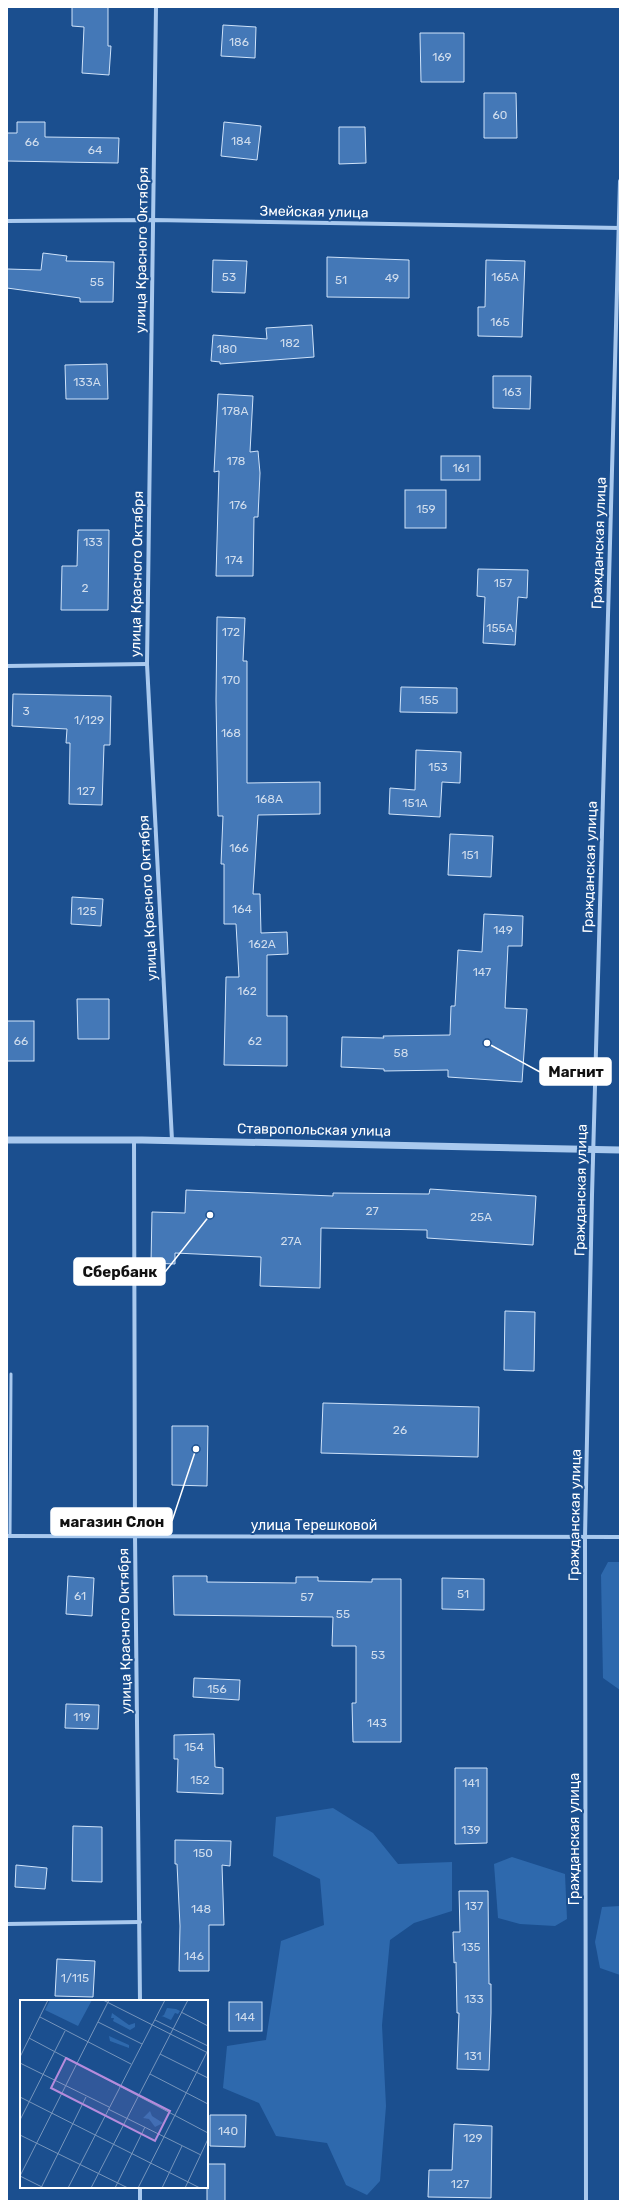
<svg xmlns="http://www.w3.org/2000/svg" width="627" height="2208" font-family="Rubik,sans-serif">
<style>
.green{fill:#2e69ad}
.building{fill:#4478b7;stroke:#cfe3fa}
.lines{fill:none;stroke-linecap:round;stroke-linejoin:round}
.service{stroke:#a9c9ee;stroke-width:3}
.minor{stroke:#a9c9ee;stroke-width:4}
.tertiary{stroke:#a9c9ee;stroke-width:7}
.labels{text-anchor:middle;dominant-baseline:central;stroke-width:4;stroke-linejoin:round;paint-order:stroke}
.number-label{font-size:12px;fill:#d0dded}
.street-label{font-size:14px;fill:#fff;stroke:#1b4f8f}
.inset-road{fill:none;stroke:#7695bc;stroke-width:1}
.view{fill:#b68bdc;fill-opacity:0.15;stroke:#b68bdc;stroke-width:2}
.inset-edge{fill:none;stroke:#fff;stroke-width:2}
.leader{fill:none;stroke:#fff;stroke-width:1.5}
.callout-dot{fill:#fff;stroke:#1b4f8f;stroke-width:1.5}
.callout{fill:#fff;stroke:#fff;stroke-width:1.5}
.callout-label{font-size:15px;text-anchor:middle;font-weight:bold;fill:#111}
</style>
<rect width="100%" height="100%" fill="#1b4f8f"/>
<g class="green">
<polygon points="608,1562 620,1562 620,1690 603,1678 601,1575"/>
<polygon points="333,1808 373,1833 398,1864 452,1862 452,1911 414,1923 390,1940 382,2025 386,2106 380,2181 367,2195 346,2185 327,2143 276,2136 259,2103 223,2088 227,2046 266,2040 281,1941 324,1925 320,1879 273,1856 276,1817"/>
<polygon points="512,1857 565,1874 567,1919 555,1926 520,1924 498,1918 494,1864"/>
<polygon points="620,1906 620,1975 600,1968 595,1942 602,1907"/>
</g>
<g class="building">
<polygon points="72,7 108,7 108,46 111,46 109,75 82,73 84,27 72,26"/>
<polygon points="223,25 256,27 255,58 221,56"/>
<polygon points="420,33 464,33 464,82 421,82"/>
<polygon points="484,93 516,93 517,138 484,138"/>
<polygon points="17,122 45,122 45,137 119,138 118,163 7,161 7,133 17,133"/>
<polygon points="224,122 261,126 257,160 221,156"/>
<polygon points="339,127 365,127 366,163 339,164"/>
<polygon points="43,253 67,256 66,261 114,262 113,302 80,302 80,298 7,288 7,269 41,270"/>
<polygon points="327,257 409,260 409,298 327,297"/>
<polygon points="213,260 247,261 245,293 212,292"/>
<polygon points="486,260 525,261 522,337 478,336 478,307 485,307"/>
<polygon points="312,325 314,357 220,364 220,362 211,361 213,335 267,339 266,328"/>
<polygon points="107,364 108,399 66,399 65,365"/>
<polygon points="493,376 531,376 530,409 493,408"/>
<polygon points="218,394 253,396 250,452 258,451 260,473 258,517 254,517 253,576 216,576 219,471 214,472"/>
<rect x="441" y="456" width="39" height="24"/>
<rect x="405" y="490" width="41" height="38"/>
<polygon points="78,530 109,530 108,610 61,610 62,566 77,566"/>
<polygon points="478,569 528,570 527,598 518,597 515,645 483,643 485,597 477,596"/>
<polygon points="217,617 245,618 243,661 247,661 247,783 320,782 320,814 258,815 253,894 260,894 261,933 287,932 288,954 267,955 267,1016 287,1016 287,1066 224,1065 226,977 239,977 236,924 224,924 224,864 221,864 223,816 218,816 216,700"/>
<polygon points="401,687 457,688 457,713 400,712"/>
<polygon points="13,694 111,696 110,745 104,745 102,805 69,804 70,743 66,743 67,729 12,726"/>
<polygon points="416,750 461,752 460,783 442,782 440,817 389,814 390,788 415,790"/>
<polygon points="450,834 493,836 491,877 448,875"/>
<polygon points="72,897 103,899 101,926 71,924"/>
<polygon points="484,914 523,916 522,946 508,946 505,1008 527,1009 522,1082 448,1077 448,1070 384,1071 384,1069 341,1067 342,1037 384,1038 383,1036 450,1035 451,1006 455,1006 458,950 482,952"/>
<polygon points="77,999 109,999 109,1039 78,1039"/>
<rect x="7" y="1021" width="27" height="40"/>
<polygon points="430,1189 536,1196 533,1245 427,1238 427,1230 321,1228 320,1288 260,1286 261,1257 175,1253 175,1264 151,1263 152,1212 185,1213 186,1190 333,1196 333,1193 429,1194"/>
<polygon points="505,1311 535,1312 534,1371 504,1370"/>
<polygon points="323,1403 479,1407 478,1457 321,1453"/>
<polygon points="172,1426 208,1426 207,1486 172,1485"/>
<polygon points="68,1576 94,1578 92,1616 66,1614"/>
<polygon points="173,1576 207,1576 207,1582 296,1583 296,1577 318,1577 318,1581 372,1582 372,1579 401,1579 401,1742 353,1742 352,1703 356,1703 356,1646 332,1646 333,1617 174,1615"/>
<polygon points="442,1578 484,1579 484,1610 442,1609"/>
<polygon points="194,1678 240,1680 239,1700 193,1697"/>
<polygon points="66,1704 99,1705 98,1729 65,1728"/>
<polygon points="214,1734 215,1767 223,1768 223,1794 177,1792 178,1759 174,1759 174,1735"/>
<polygon points="455,1768 487,1768 487,1843 455,1844"/>
<polygon points="73,1826 102,1827 102,1882 72,1881"/>
<polygon points="175,1840 231,1841 230,1866 222,1865 224,1925 209,1925 209,1971 179,1971 180,1926 177,1864 175,1864"/>
<polygon points="16,1865 47,1868 45,1889 15,1887"/>
<polygon points="459,1891 488,1891 489,1984 491,1984 491,2013 489,2070 457,2069 459,2013 457,2013 456,1962 454,1963 453,1932 460,1932"/>
<polygon points="57,1959 95,1961 93,1997 55,1996"/>
<rect x="229" y="2002" width="33" height="29"/>
<polygon points="210,2115 246,2115 245,2147 210,2146"/>
<polygon points="454,2124 492,2126 491,2198 428,2197 429,2170 452,2170"/>
<rect x="207" y="2164" width="18" height="37"/>
</g>
<g class="lines">
<polyline class="service" points="10,1536 11,1374"/>
<g class="minor">
<polyline points="156,7 147,664 172,1140"/>
<polyline points="7,221 153,220 620,228"/>
<polyline points="7,666 147,664"/>
<polyline points="134,1140 135,1535 140,2001"/>
<polyline points="7,1536 620,1537"/>
<polyline points="7,1924 140,1922"/>
<polyline points="140,2201 140,2187"/>
<polyline points="586,2201 585,1537 592,1195 620,181"/>
</g>
<polyline class="tertiary" points="7,1140 142,1140 620,1150"/>
</g>
<g class="labels">
<g class="number-label">
<text x="239" y="42">186</text>
<text x="442" y="57">169</text>
<text x="500" y="115">60</text>
<text x="241" y="141">184</text>
<text x="32" y="142">66</text>
<text x="95" y="150">64</text>
<text x="229" y="277">53</text>
<text x="505" y="277">165А</text>
<text x="392" y="278">49</text>
<text x="341" y="280">51</text>
<text x="97" y="282">55</text>
<text x="500" y="322">165</text>
<text x="290" y="343">182</text>
<text x="227" y="349">180</text>
<text x="87" y="382">133А</text>
<text x="512" y="392">163</text>
<text x="235" y="411">178А</text>
<text x="236" y="461">178</text>
<text x="461" y="468">161</text>
<text x="238" y="505">176</text>
<text x="426" y="509">159</text>
<text x="93" y="542">133</text>
<text x="234" y="560">174</text>
<text x="503" y="583">157</text>
<text x="85" y="588">2</text>
<text x="500" y="628">155А</text>
<text x="231" y="632">172</text>
<text x="231" y="680">170</text>
<text x="429" y="700">155</text>
<text x="26" y="711">3</text>
<text x="89" y="720">1/129</text>
<text x="231" y="733">168</text>
<text x="438" y="767">153</text>
<text x="86" y="791">127</text>
<text x="269" y="799">168А</text>
<text x="415" y="803">151А</text>
<text x="239" y="848">166</text>
<text x="470" y="855">151</text>
<text x="242" y="909">164</text>
<text x="87" y="911">125</text>
<text x="503" y="930">149</text>
<text x="262" y="944">162А</text>
<text x="482" y="972">147</text>
<text x="247" y="991">162</text>
<text x="21" y="1041">66</text>
<text x="255" y="1041">62</text>
<text x="401" y="1053">58</text>
<text x="372" y="1211">27</text>
<text x="481" y="1217">25А</text>
<text x="291" y="1241">27А</text>
<text x="400" y="1430">26</text>
<text x="463" y="1594">51</text>
<text x="80" y="1596">61</text>
<text x="307" y="1597">57</text>
<text x="343" y="1614">55</text>
<text x="378" y="1655">53</text>
<text x="217" y="1689">156</text>
<text x="82" y="1717">119</text>
<text x="377" y="1723">143</text>
<text x="194" y="1747">154</text>
<text x="200" y="1780">152</text>
<text x="471" y="1783">141</text>
<text x="471" y="1830">139</text>
<text x="203" y="1853">150</text>
<text x="474" y="1906">137</text>
<text x="201" y="1909">148</text>
<text x="471" y="1947">135</text>
<text x="194" y="1956">146</text>
<text x="75" y="1978">1/115</text>
<text x="474" y="1999">133</text>
<text x="245" y="2017">144</text>
<text x="473" y="2056">131</text>
<text x="228" y="2131">140</text>
<text x="473" y="2138">129</text>
<text x="460" y="2184">127</text>
</g>
<g class="street-label">
<text transform="translate(314 212) rotate(1)">Змейская улица</text>
<text transform="translate(142 250) rotate(-89)">улица Красного Октября</text>
<text transform="translate(599 543) rotate(-88)">Гражданская улица</text>
<text transform="translate(137 574) rotate(-89)">улица Красного Октября</text>
<text transform="translate(590 867) rotate(-88)">Гражданская улица</text>
<text transform="translate(148 898) rotate(-93)">улица Красного Октября</text>
<text transform="translate(314 1130) rotate(1)">Ставропольская улица</text>
<text transform="translate(581 1190) rotate(-89)">Гражданская улица</text>
<text transform="translate(575 1515) rotate(-89)">Гражданская улица</text>
<text x="314" y="1525">улица Терешковой</text>
<text transform="translate(125 1631) rotate(-91)">улица Красного Октября</text>
<text transform="translate(574 1839) rotate(-90)">Гражданская улица</text>
</g>
</g>
<g transform="translate(20 2000)">
<rect width="188" height="188" fill="#1b4f8f"/>
<path d="M30 0H72L58 26 25 10ZM147 8 156 9 160 11 158 14 155 13 151 20 142 16 138 18 144 15ZM92 13 109 25 115 23V27L110 30 93 21 94 18H91ZM89 36 109 45V48L90 41ZM130 111 132 116 143 123 135 127 129 119 123 118Z" fill="#2e69ad"/>
<path class="inset-road" d="M83 0 188 53M161 12 188 26M20 17 111 64M135 20 188 46M78 22 122 44M9 38 188 133M140 54 188 78M0 57 28 0M0 63 89 107M130 74 188 104M0 97 180 188M88 109 181 155M0 120 45 31M0 135 108 188M0 176 89 0M0 176 24 188M21 188 66 97M48 188 145 0M71 188 168 0M95 188 125 127M118 188 188 50M142 188 162 146M165 188 188 139"/>
<path class="view" d="M46 58 150 111 135 141 31 88Z"/>
<rect width="188" height="188" class="inset-edge"/>
</g>
<path class="leader" d="M487 1043L540 1072M210 1215L165 1272M196 1449L172 1521"/>
<g class="callout-dot">
<circle cx="487" cy="1043" r="4"/>
<circle cx="210" cy="1215" r="4"/>
<circle cx="196" cy="1449" r="4"/>
</g>
<g class="callout">
<rect x="540" y="1058" width="71" height="27" rx="4"/>
<rect x="74" y="1258" width="91" height="27" rx="4"/>
<rect x="51" y="1508" width="121" height="27" rx="4"/>
</g>
<g class="callout-label">
<text x="576" y="1077">Магнит</text>
<text x="120" y="1277">Сбербанк</text>
<text x="112" y="1527">магазин Слон</text>
</g>
<rect width="627" height="2208" fill="none" stroke="#ffffff" stroke-width="16"/>
</svg>
